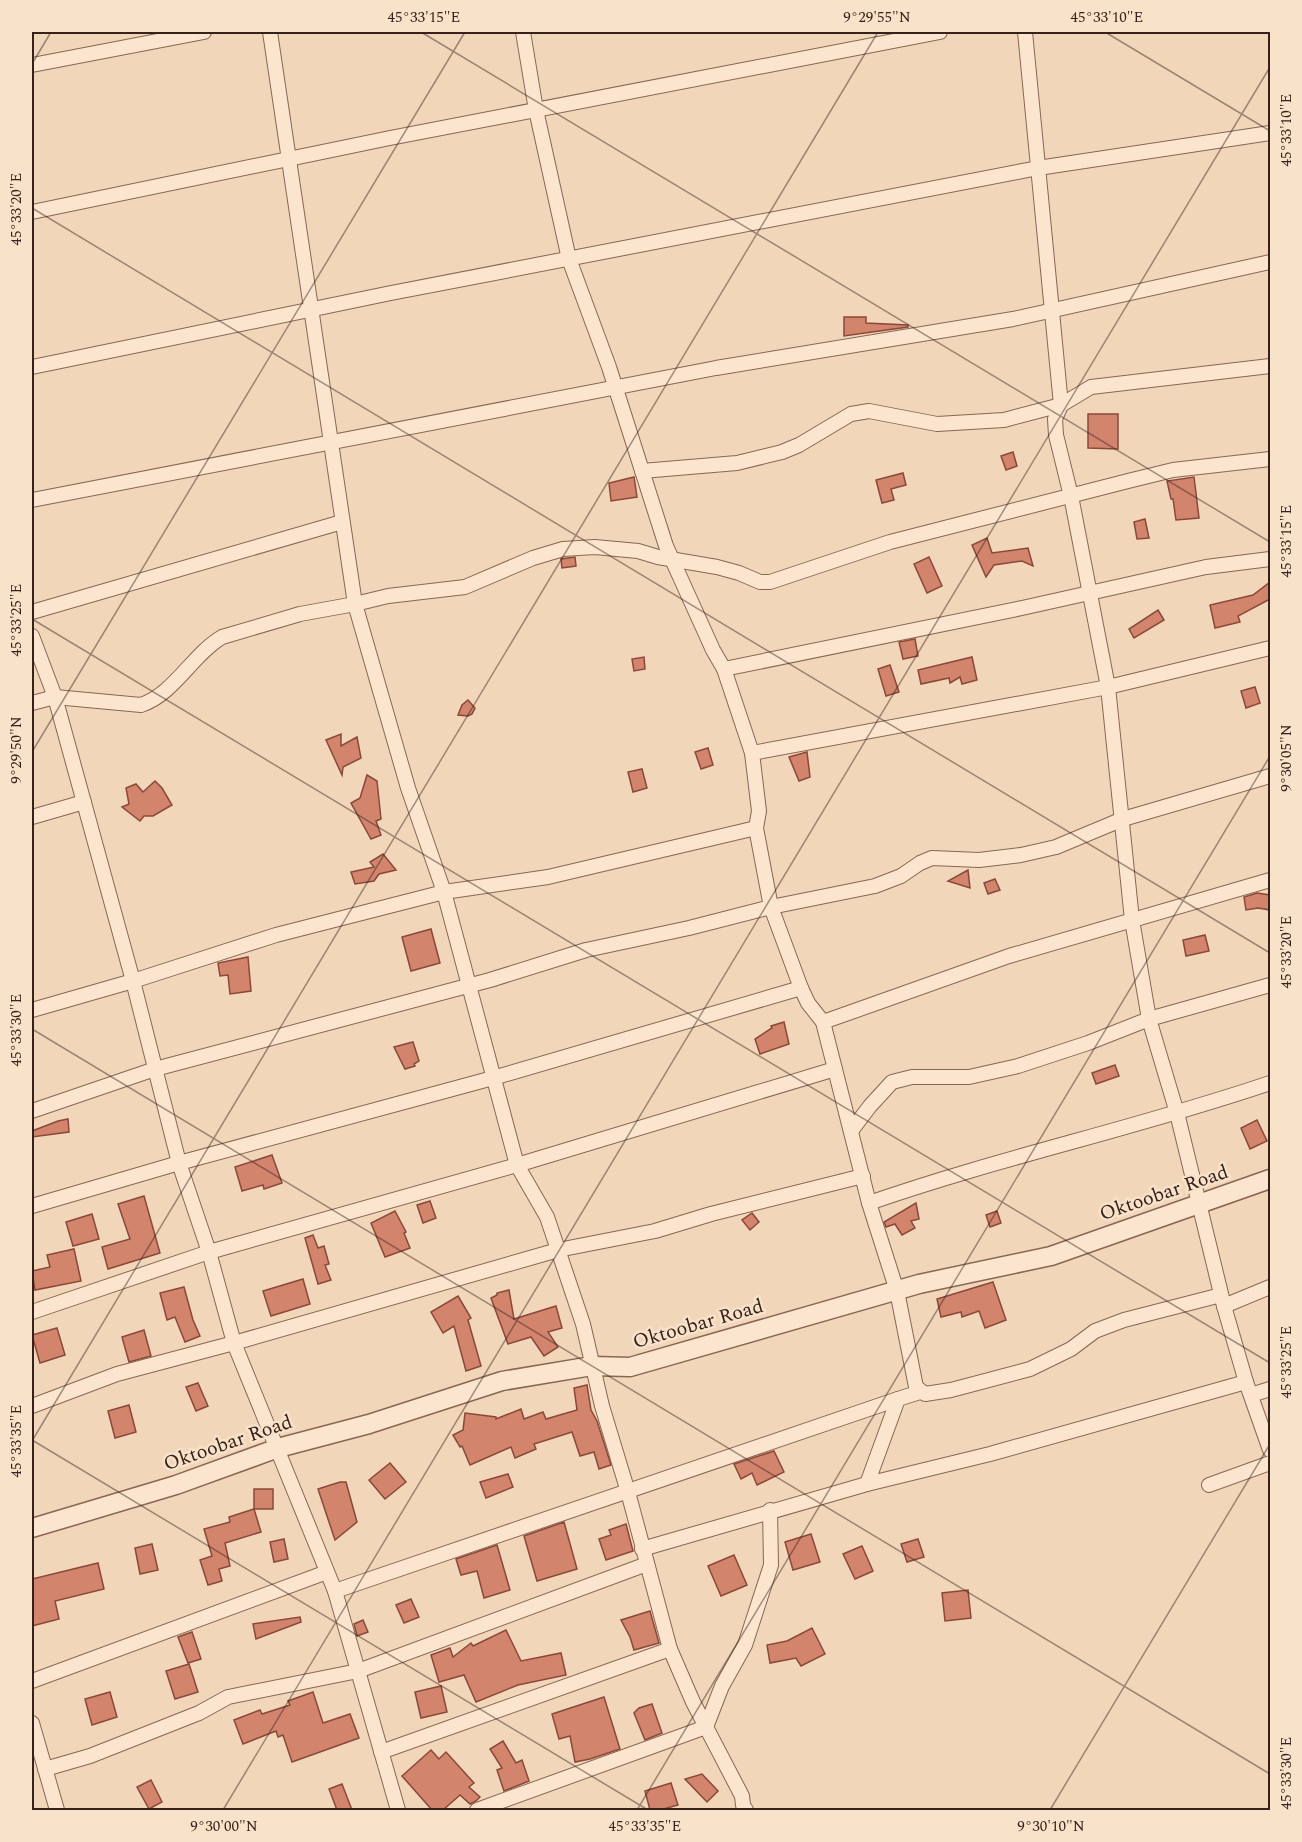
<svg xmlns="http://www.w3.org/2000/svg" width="1302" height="1842" font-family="Spectral,serif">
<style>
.building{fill:#d2846d;stroke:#8a4938;stroke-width:1.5}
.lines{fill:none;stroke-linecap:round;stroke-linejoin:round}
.minor-casing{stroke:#896653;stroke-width:16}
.tertiary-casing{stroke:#896653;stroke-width:21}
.minor{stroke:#fbe5ce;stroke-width:14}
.tertiary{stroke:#fbe5ce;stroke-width:18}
.ticks{fill:none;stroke:#36221a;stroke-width:1.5;stroke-opacity:0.45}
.labels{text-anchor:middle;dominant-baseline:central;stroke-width:5;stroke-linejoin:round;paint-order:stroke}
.street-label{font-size:20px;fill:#36221a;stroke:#f8e2ca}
.neatline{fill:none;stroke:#36221a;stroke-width:2}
.ticks-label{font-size:15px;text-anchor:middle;fill:#36221a}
</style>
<rect width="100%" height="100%" fill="#f1d6ba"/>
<g class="building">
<polygon points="844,317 866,317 866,323 908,325 908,327 844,336"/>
<polygon points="1088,414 1118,414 1118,449 1088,448"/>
<polygon points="1013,452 1017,466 1006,470 1001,456"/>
<polygon points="903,473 906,485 891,489 894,500 882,503 876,480"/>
<polygon points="634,477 637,497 611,501 609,483"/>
<polygon points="1194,477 1199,518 1176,520 1173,499 1171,499 1167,481"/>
<polygon points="1145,519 1149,538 1137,539 1134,522"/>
<polygon points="987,538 992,553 1028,548 1033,566 1022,561 994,565 986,577 972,545"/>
<polygon points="575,557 576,566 562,568 561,559"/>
<polygon points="929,557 942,586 927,593 914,564"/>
<polygon points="1270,582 1270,599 1238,616 1240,622 1215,628 1210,605 1253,595"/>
<polygon points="1158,610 1164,620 1134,638 1129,629"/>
<polygon points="915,639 918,656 903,659 899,642"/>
<polygon points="644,657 645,669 634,671 632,659"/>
<polygon points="972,657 977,680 962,684 960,677 950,683 949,678 921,684 918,670"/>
<polygon points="890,665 899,692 886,696 878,669"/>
<polygon points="1255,687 1260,703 1246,708 1241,691"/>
<polygon points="468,700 475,708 472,714 468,716 458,715 462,705"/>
<polygon points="341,734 341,746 357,737 361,758 343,767 342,775 326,740"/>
<polygon points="708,748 713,765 701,769 695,752"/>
<polygon points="807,752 810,777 799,781 789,757"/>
<polygon points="642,769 647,788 633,792 628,772"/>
<polygon points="367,775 377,781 381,819 376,821 381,835 371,839 351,803 360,798"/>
<polygon points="155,781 162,788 172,805 153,816 144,816 140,821 122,807 129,804 126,788 136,784 143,792"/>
<polygon points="383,854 396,870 379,874 374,881 355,884 351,872 374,867 370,862"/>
<polygon points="968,870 970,888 948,881"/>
<polygon points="995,879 1000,890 988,894 984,883"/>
<polygon points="1257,893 1270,895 1270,910 1258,908 1246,910 1244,897"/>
<polygon points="431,929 440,963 411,971 402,937"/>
<polygon points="1205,935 1209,951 1186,956 1183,940"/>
<polygon points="248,957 251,991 230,994 228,975 220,976 218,963"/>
<polygon points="784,1022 789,1044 760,1054 755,1039 772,1028 771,1026"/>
<polygon points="413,1042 419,1061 414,1064 415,1066 405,1069 394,1047"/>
<polygon points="1115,1065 1119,1076 1096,1084 1092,1073"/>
<polygon points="68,1119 69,1132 32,1137 32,1131 58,1121"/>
<polygon points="1257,1120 1267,1141 1250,1149 1241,1128"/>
<polygon points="272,1155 282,1183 264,1189 263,1185 242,1191 235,1167"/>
<polygon points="144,1196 160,1253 108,1269 102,1247 130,1239 118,1204"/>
<polygon points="430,1201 436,1218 423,1223 417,1205"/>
<polygon points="916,1203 919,1219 911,1221 915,1228 902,1235 895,1224 886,1227 884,1222"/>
<polygon points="395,1211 406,1232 404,1233 410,1248 385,1257 371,1223"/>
<polygon points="997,1211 1001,1223 990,1227 986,1215"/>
<polygon points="752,1213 759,1222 750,1230 742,1220"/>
<polygon points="92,1214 99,1239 73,1246 66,1222"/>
<polygon points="313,1235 318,1248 324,1246 329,1264 325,1265 331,1280 318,1284 305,1238"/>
<polygon points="74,1249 81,1281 35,1290 32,1271 50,1267 47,1255"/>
<polygon points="303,1279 310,1304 271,1316 263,1291"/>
<polygon points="993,1282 1006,1320 985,1328 979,1311 962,1317 961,1312 941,1317 937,1299"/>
<polygon points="184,1287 193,1320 200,1336 185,1342 175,1317 167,1320 160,1293"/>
<polygon points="509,1290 514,1319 556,1306 562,1328 548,1332 558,1347 544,1356 531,1337 508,1344 491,1298 497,1295 497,1293"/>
<polygon points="458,1296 471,1318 468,1320 481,1366 466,1371 454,1326 443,1333 431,1312"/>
<polygon points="57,1328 65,1355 40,1363 32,1335"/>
<polygon points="144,1330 151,1356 129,1362 122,1337"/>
<polygon points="198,1383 208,1406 196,1411 186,1387"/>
<polygon points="587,1385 591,1410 597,1421 611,1465 599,1469 594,1452 580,1456 572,1432 534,1444 536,1449 515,1458 511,1447 470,1465 462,1446 460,1447 453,1435 463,1430 465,1413 496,1417 496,1419 521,1409 524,1419 543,1412 546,1419 577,1410 574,1388"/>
<polygon points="129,1405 136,1432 115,1438 108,1411"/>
<polygon points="774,1451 784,1472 757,1485 752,1473 741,1479 734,1464"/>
<polygon points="390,1463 406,1482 385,1499 369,1480"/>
<polygon points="508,1474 513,1487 486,1498 480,1482"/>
<polygon points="340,1482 346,1482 357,1522 335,1540 318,1489"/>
<rect x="254" y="1489" width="19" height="20"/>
<polygon points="254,1509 261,1532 225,1543 230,1566 219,1569 222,1581 208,1585 200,1560 212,1556 204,1529 230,1522 229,1517"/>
<polygon points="564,1522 577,1569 537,1581 524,1536"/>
<polygon points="626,1524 633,1551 606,1560 599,1539 611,1535 609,1530"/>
<polygon points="811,1534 820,1562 793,1570 785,1542"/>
<polygon points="284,1539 288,1559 274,1562 270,1542"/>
<polygon points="918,1539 924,1557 907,1562 901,1544"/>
<polygon points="152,1544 158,1570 140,1574 135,1548"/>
<polygon points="497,1545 510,1590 484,1598 477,1571 461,1575 456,1559"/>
<polygon points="862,1546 873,1571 855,1579 843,1554"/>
<polygon points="734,1555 747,1585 721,1596 708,1566"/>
<polygon points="98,1563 104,1589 55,1601 59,1619 32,1626 32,1579"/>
<polygon points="968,1590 971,1618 945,1621 942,1593"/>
<polygon points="411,1599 419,1617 404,1623 396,1605"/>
<polygon points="650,1611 659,1643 634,1650 630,1637 621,1620"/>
<polygon points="300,1617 301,1622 256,1639 253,1624"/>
<polygon points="363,1620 368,1632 357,1636 354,1624"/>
<polygon points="812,1628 825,1654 801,1666 796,1658 770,1663 767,1645 787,1641"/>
<polygon points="506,1630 521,1661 561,1653 566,1675 518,1685 476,1702 464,1675 439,1682 431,1655 450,1648 453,1657 471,1643 473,1646"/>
<polygon points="192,1632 201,1659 188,1663 178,1637"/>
<polygon points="189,1664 198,1692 175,1699 166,1671"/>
<polygon points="441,1686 447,1712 421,1718 415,1692"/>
<polygon points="110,1692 117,1717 92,1725 85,1699"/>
<polygon points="313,1692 323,1723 350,1714 359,1738 292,1762 283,1735 278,1737 276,1731 243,1744 234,1720 260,1710 262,1714 290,1705 288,1701"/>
<polygon points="604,1697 620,1749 590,1759 575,1762 570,1736 559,1739 552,1714"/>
<polygon points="652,1704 662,1733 645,1740 634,1713 639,1708"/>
<polygon points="503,1741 516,1763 522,1760 529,1781 504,1791 497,1770 502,1768 490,1749"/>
<polygon points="431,1750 439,1759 446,1752 474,1783 469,1787 480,1797 476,1801 470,1804 460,1795 443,1810 432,1810 402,1776"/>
<polygon points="702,1774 718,1791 707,1802 685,1779"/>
<polygon points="151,1780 162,1802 149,1809 137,1787"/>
<polygon points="671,1783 678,1805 660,1810 650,1810 645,1791"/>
<polygon points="342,1784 352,1810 337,1810 329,1789"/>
</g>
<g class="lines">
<g class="minor-casing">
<g id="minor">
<polyline points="523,32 536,110 569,259 609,367 666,546 713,650 724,669"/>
<polyline points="1025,32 1061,405 1055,419 1056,435 1071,496 1108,687 1132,920 1149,1019 1177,1113 1224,1306 1246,1382 1270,1450"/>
<polyline points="32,65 204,32"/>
<polyline points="32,212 390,138 940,32"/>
<polyline points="32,367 391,293 1038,168 1270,133"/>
<polyline points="642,471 737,463 782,452 799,445 851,414 869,411 937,424 1004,420 1061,405 1091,387 1270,366"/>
<polyline points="32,500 716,368 1013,319 1270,262"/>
<polyline points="32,612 342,522"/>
<polyline points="32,636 55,697 133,981 179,1163 209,1252 234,1343 335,1591 398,1810"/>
<path d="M32 703 55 697 141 705C174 694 192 655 222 637L300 614 355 604 388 596 465 587 533 558 563 549 595 547 638 551 658 557 717 567 739 573 760 582H770L890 542 1132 480 1173 470 1270 459"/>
<polyline points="752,753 1108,687 1270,648"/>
<polyline points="32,817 84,802"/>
<polyline points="32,1010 133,981 276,935 444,892 408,788 355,604 270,32"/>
<polyline points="823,1022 1009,956 1270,880"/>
<polyline points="32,1111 155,1069 490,980 586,950 689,928 771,907 875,886 901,876 920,863 932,858 979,860 1021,855 1056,847 1123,819 1270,776"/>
<polyline points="851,1131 870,1106 892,1082 912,1077 969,1077 1018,1066 1088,1043 1149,1019 1270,985"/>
<path d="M869 1203C1001 1157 1138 1128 1270 1083"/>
<polyline points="32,1206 179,1163 493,1078 801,988"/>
<polyline points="1221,1295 1124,1320 1095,1331 1071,1349 1030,1369 951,1390 925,1394 916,1387 897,1291 869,1203 823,1022 808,1003 801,988 771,907 756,828 759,811 752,753 724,669 1022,608 1206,567 1270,559"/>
<polyline points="1224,1306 1270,1287"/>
<polyline points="32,1312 209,1252 517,1165 835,1069"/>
<polyline points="1251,1395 1270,1389"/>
<polyline points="32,1406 117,1374 234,1343 558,1250 655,1231 711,1214 863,1176"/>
<polyline points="867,1484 898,1399 920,1392"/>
<polyline points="1209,1485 1270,1463"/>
<polyline points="642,1549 867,1484 990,1454 1246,1382"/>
<polyline points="335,1591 898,1399"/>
<polyline points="32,1681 327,1572"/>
<polyline points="32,1723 57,1810"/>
<polyline points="381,1752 670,1649"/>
<polyline points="45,1769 90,1756 199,1713 228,1697 358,1671 647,1564"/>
<polyline points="477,1810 706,1727 722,1686 745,1645 771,1565 770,1510"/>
<polyline points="746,1810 743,1805 742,1796 693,1702 670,1649 628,1492 602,1406 583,1324 547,1217 517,1165 444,892 548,877 756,828"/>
</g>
</g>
<g class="tertiary-casing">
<polyline id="tertiary" points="32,1528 176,1485 278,1448 369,1424 502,1381 592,1366 630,1367 919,1284 1051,1256 1270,1179"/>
</g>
<use href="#minor" class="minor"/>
<use href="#tertiary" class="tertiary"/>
</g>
<path class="ticks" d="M421 32 1270 542M1105 32 1270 131M32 64 51 32M32 208 1270 953M32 619 1270 1363M32 752 465 32M32 1029 1270 1774M32 1440 648 1810M32 1441 878 32M223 1810 1270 67M637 1810 1270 756M1050 1810 1270 1444"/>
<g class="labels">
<g class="street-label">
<text transform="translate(1164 1193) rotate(-19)">Oktoobar Road</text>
<text transform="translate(698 1324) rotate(-16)">Oktoobar Road</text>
<text transform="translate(228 1443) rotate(-19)">Oktoobar Road</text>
</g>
</g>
<rect width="1302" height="1842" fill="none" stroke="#f8e2ca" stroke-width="66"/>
<rect x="33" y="33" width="1236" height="1776" class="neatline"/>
<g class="ticks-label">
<text x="424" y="22">45°33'15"E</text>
<text x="877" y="22">9°29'55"N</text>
<text x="1107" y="22">45°33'10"E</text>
<text transform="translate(1286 130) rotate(-90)" y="5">45°33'10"E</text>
<text transform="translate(16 209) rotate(-90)" y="5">45°33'20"E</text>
<text transform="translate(1286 541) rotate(-90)" y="5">45°33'15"E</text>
<text transform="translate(16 620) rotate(-90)" y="5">45°33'25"E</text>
<text transform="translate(16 750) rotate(-90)" y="5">9°29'50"N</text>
<text transform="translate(1286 758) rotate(-90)" y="5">9°30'05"N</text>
<text transform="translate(1286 952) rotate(-90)" y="5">45°33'20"E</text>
<text transform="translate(16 1030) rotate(-90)" y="5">45°33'30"E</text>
<text transform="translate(1286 1362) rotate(-90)" y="5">45°33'25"E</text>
<text transform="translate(16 1441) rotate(-90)" y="5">45°33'35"E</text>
<text transform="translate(1286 1773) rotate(-90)" y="5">45°33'30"E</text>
<text x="224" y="1831">9°30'00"N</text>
<text x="645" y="1831">45°33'35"E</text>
<text x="1051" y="1831">9°30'10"N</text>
</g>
</svg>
